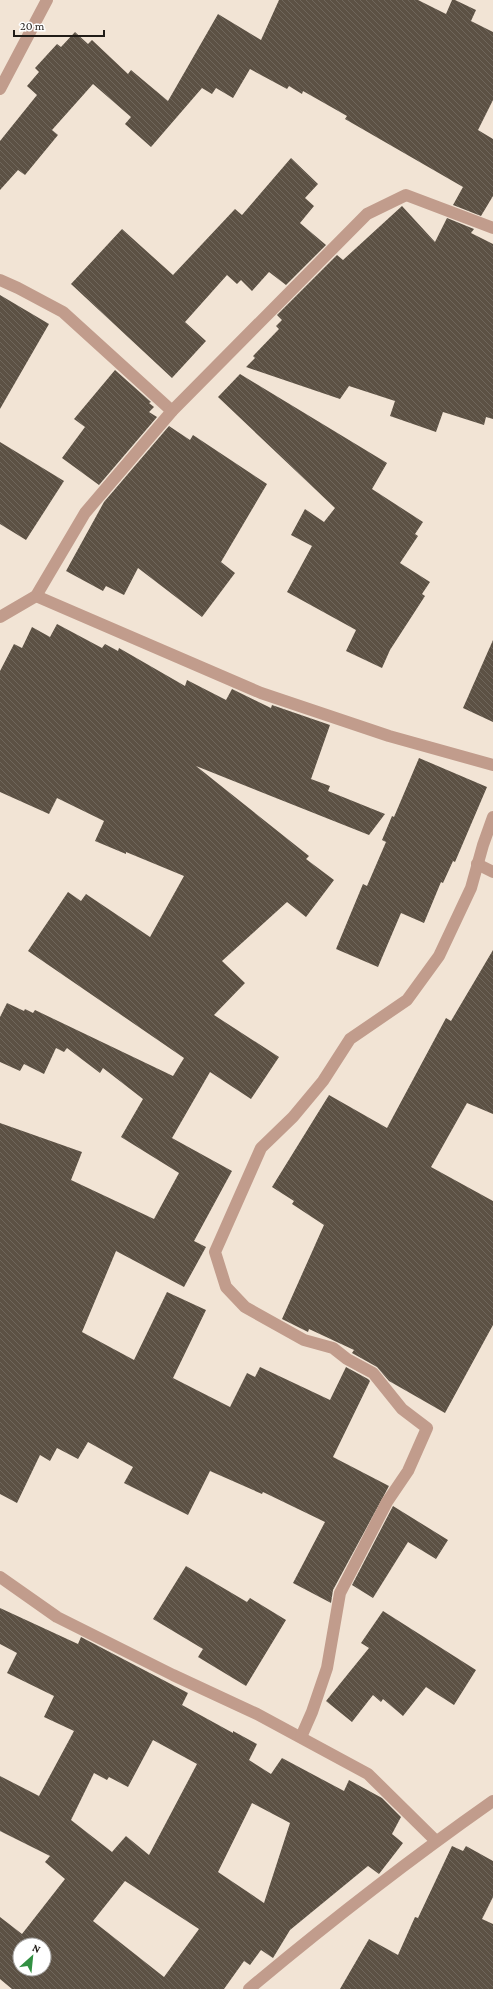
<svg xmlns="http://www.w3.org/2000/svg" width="493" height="1989" font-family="'Crimson Pro',serif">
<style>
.building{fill:url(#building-back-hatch);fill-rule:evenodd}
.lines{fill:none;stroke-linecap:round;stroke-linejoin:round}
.street{stroke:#c19c8c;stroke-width:12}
</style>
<defs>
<pattern id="building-back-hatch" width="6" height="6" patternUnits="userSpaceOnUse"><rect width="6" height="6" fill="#5c5144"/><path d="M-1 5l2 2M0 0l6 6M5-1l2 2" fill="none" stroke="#6f665b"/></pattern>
</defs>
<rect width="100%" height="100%" fill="#f2e4d5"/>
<g class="building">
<polygon points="279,0 418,0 446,14 452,0 455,0 476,10 471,21 493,32 493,100 478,130 493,139 493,196 481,216 453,205 463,187 345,119 347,116 303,91 302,94 289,86 287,89 250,69 233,98 216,88 212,94 202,88 151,147 125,124 131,117 93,84 52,130 58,135 25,175 18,170 0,190 0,141 37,95 27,86 39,72 35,68 57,44 61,47 75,32 88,44 92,40 128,74 131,70 168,101 218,14 261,40"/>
<polygon points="291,158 318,184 305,198 314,206 300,223 326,245 285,286 286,285 269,272 252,291 241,280 237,284 227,275 185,322 206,341 172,378 71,284 122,229 173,275 235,209 242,215"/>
<polygon points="402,206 435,242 447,218 474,229 471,233 493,244 493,419 486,417 484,425 443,412 436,432 390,416 395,401 349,386 340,399 246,367 255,358 253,356 279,329 276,326 282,320 277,315 337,255 343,260"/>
<polygon points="0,295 49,324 0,409"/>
<polygon points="115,370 151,402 149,403 154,407 149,412 157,417 99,485 62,458 85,427 74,419"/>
<polygon points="240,374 387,463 372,489 423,522 415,534 418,536 400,563 430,582 422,594 425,596 390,650 382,668 346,651 356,630 287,592 312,546 291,535 305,509 324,522 335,508 218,397"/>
<polygon points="169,426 190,440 193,435 267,484 221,562 235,573 202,617 138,568 124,595 106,586 103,591 66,571 104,502"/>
<polygon points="0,442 64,481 26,540 0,524"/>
<polygon points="57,624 102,648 105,644 118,651 119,648 185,686 187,680 226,700 232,689 271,708 272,705 330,725 311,779 330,786 328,791 385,814 369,835 196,766 309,856 306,859 334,880 306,917 287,902 222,961 245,983 214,1015 279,1057 251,1099 210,1072 172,1138 232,1171 194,1241 206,1247 184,1287 116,1251 82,1332 134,1360 167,1292 206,1310 173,1378 230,1407 247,1373 255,1377 260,1367 330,1400 346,1367 368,1379 370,1381 333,1457 389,1486 333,1590 331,1603 293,1583 325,1522 263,1492 262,1494 210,1471 188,1515 124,1483 133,1467 88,1442 78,1459 57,1448 50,1461 40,1455 17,1503 0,1494 0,1123 82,1152 71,1180 154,1219 179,1173 121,1137 143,1099 103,1068 100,1073 67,1048 64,1052 56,1048 44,1074 24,1064 20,1071 0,1062 0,1017 7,1003 24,1011 25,1009 33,1013 35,1010 173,1076 184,1058 28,951 68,892 81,901 86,894 150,937 184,876 126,852 126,854 95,841 104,821 57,798 49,814 0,792 0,671 14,644 22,648 32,627 50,637"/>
<polygon points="493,640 493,722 463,708"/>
<polygon points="419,758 487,787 455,862 453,861 443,883 441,882 424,923 401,913 378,967 336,949 363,884 367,886 386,842 382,840 392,816 394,817"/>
<polygon points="493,950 493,1114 467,1103 431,1167 493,1201 493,1325 445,1413 389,1381 377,1367 352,1353 354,1350 309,1329 308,1332 282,1319 324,1225 292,1204 294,1201 272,1187 329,1095 387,1128 446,1018 451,1021"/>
<polygon points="393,1506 448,1540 436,1559 408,1542 373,1598 352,1585"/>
<polygon points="186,1566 247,1602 250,1598 286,1620 246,1686 198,1657 203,1649 153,1619"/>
<path d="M0 1608 78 1644 81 1637 188 1693 182 1705 233 1733V1731L257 1744 249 1760 271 1774 282 1758 344 1791 349 1780 382 1798 401 1817 392 1834 403 1843 379 1874 368 1866 290 1930 273 1958 261 1950 250 1965 244 1961 224 1989H12L0 1979V1917L22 1934 65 1879 45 1862 50 1856 0 1831V1776L39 1796 74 1731 44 1717 54 1696 7 1673 17 1653 0 1644ZM153 1740 197 1764 149 1855 126 1836 112 1852 71 1820 94 1773 107 1780 109 1777 128 1787ZM252 1803 290 1823 264 1903 218 1872ZM125 1881 199 1929 164 1977 93 1921ZM20 1945H44V1969H20Z"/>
<polygon points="383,1611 476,1670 454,1705 426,1687 403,1716 383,1699 381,1702 373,1695 352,1722 326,1701 369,1648 361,1643"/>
<polygon points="452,1846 463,1851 466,1846 493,1861 493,1897 482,1919 493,1924 493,1989 340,1989 369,1939 398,1955 415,1917 418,1918"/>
</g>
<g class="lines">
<g class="street">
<polyline points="0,89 47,0"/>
<polyline points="0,280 18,288 63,312 172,411"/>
<polyline points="36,596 261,693 389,736 493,765"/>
<polyline points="0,617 36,596 85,513 172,411 367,214 406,195 493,228"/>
<polyline points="477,864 493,872"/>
<polyline points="0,1577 57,1617 173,1675 257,1714 368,1774 436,1841"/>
<polyline points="301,1737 312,1712 327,1668 340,1593 387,1502 408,1471 427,1428 402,1409 373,1373 347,1359 333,1348 304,1340 245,1307 226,1287 215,1252 261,1148 293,1117 323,1081 350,1039 407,1000 439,956 471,888 483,845 493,817"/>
<path d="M249 1989C328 1923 409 1860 493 1801"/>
</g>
</g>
<g transform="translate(32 1957) rotate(27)"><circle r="19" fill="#ffffff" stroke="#a6a4a2"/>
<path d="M0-3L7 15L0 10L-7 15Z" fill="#329042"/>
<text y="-6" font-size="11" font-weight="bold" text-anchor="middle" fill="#211c17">N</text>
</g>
<path d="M14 30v6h90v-6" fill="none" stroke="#211c17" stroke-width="2"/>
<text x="20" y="30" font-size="12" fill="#211c17" stroke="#ffffff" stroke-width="3" paint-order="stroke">20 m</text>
</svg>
